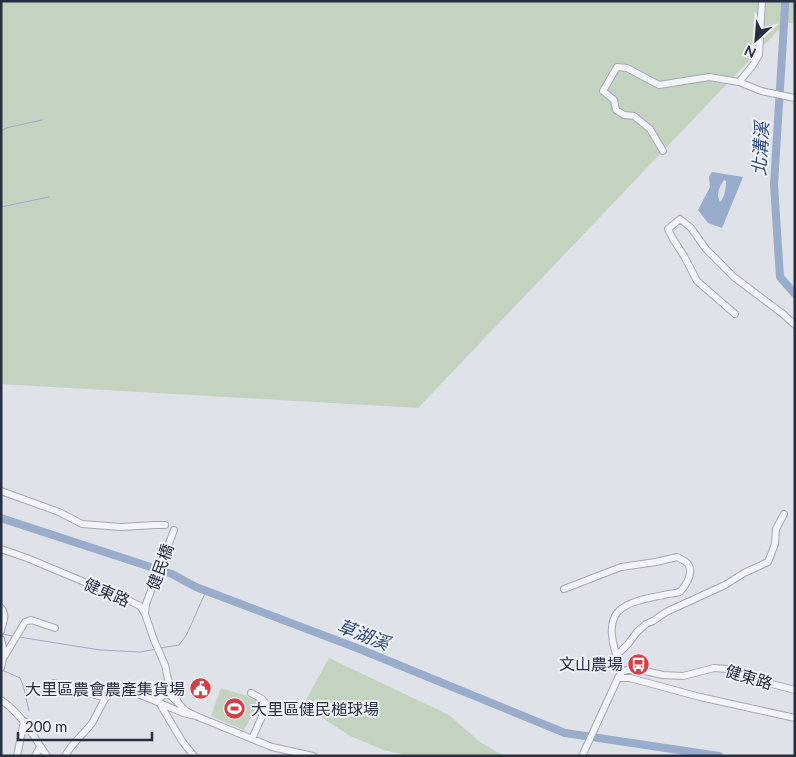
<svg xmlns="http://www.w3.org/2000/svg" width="796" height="757" font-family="Lato,'Noto Sans TC',sans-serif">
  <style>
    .green { fill: #c3d3c0 }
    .water { fill: #99accb; fill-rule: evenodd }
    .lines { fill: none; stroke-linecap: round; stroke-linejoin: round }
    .stream { stroke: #99accb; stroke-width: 1 }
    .river { stroke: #99accb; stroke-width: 8 }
    .minor-casing { stroke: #a4a8b3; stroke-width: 8 }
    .minor { stroke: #f2f4f7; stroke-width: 6 }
    .labels { text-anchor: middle; stroke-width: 4; stroke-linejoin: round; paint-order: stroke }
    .street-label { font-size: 16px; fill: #272e41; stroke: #eff1f7 }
    .poi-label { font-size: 16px; fill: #272e41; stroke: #eff1f7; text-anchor: end }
    .water-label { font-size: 18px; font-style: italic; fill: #304977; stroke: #eff1f7 }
  </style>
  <rect width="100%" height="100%" fill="#dfe2e9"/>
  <path class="green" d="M1,1H795V23H785L418,408L1,384Z
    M329,658L449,715L480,742L504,756H409L384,750L350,736L303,705Z
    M221,688L250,697L260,702L244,730L211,716Z"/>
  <path class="water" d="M712,172L743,177L722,228L708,223L698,210L710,187L709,177ZM724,180L726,181C726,188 725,197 720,202C716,194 719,187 724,180Z"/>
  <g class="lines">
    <path class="stream" d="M1,131L6,128L42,120
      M1,207L49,197
      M2,634L13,636
      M19,637L100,650L141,652L156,649
      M160,648L179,645L187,634L206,591
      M2,670L20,678L23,685L29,711"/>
    <path class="river" d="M785,1V7L774,185L780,277L795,294
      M1,518L172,574L196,587L357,648L565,733L719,756"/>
    <defs>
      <path id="minor" d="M739,82L753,65L759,55L762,1
        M663,151L650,129L634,116L624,115L616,110L614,100L603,91L617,67L627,68L659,85L709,77L739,82L761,91L795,98
        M735,314L697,281L684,256L673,239L668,229L680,219L691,228L706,249L734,277L783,314L795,325
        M1,491L59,512L82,524L121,527L155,525H165
        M1,549L27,558L130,601L140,606L145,614L154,640L165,665L168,679L171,688L179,704
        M564,589L621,567L656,562L677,557C681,559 686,561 688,564C694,573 686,585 680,592C621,603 596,604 622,672
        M1,608C8,616 2,623 1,631
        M145,614L146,604L174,530
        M1,639C4,649 4,657 1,668
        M616,656L628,644L637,632L646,624L653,621L666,612L725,585L744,573L768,562L775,544L776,529L784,514
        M4,657L25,622L31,620L55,628
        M618,678H630L700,697L795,718
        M54,683L106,698
        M251,693L262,699L267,705L252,739
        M160,698L165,694L170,695L186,711L196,716L272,747L313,756
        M1,700C22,714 33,736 47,756
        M160,704L182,741L194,756
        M17,756L24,721
        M35,756L40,747
        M65,756C72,743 84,734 92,723C98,714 104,696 112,690C122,683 169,708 181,712C185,714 191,715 196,716
        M582,756L618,678L622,672L627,670H640L663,675L683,676L714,668L728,669L764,682L795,690"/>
    </defs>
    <use href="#minor" class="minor-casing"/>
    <use href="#minor" class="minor"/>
  </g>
  <defs>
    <symbol id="bus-disc" viewBox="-11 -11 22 22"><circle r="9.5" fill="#d43f47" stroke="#eff1f7"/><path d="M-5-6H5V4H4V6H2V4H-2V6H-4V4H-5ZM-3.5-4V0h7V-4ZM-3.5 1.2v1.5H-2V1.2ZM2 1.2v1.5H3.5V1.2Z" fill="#fff"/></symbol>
    <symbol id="civic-disc" viewBox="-11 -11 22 22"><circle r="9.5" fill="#d43f47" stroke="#eff1f7"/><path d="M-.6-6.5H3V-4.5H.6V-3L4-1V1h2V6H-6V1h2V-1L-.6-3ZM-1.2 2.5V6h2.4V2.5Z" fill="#fff"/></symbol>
    <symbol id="stadium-disc" viewBox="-11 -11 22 22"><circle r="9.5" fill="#d43f47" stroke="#eff1f7"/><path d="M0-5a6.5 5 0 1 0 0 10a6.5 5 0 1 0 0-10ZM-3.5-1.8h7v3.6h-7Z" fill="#fff"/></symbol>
  </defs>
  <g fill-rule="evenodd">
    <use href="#bus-disc" x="626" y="652" width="25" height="25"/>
    <use href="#civic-disc" x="188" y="676" width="25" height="25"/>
    <use href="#stadium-disc" x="222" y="696" width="25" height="25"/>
  </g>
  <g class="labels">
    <g class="street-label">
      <text transform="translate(160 567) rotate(-70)" y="6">健民橋</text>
      <text transform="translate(107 592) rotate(23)" y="6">健東路</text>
      <text transform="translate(749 677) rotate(17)" y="6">健東路</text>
    </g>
    <g class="poi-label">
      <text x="623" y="670">文山農場</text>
      <text x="185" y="695">大里區農會農產集貨場</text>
      <text x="251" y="715" text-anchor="start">大里區健民槌球場</text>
    </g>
    <g class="water-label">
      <text transform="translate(761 149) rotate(-87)" y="6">北溝溪</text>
      <text transform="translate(363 635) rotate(21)" y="6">草湖溪</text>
    </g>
  </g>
  <rect width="796" height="757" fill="none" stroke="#272e41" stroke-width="5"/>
  <g transform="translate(756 40) rotate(206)" stroke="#eff1f7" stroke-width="4" paint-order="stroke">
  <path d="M0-4L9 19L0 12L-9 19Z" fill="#272e41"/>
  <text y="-8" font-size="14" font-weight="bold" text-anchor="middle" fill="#272e41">N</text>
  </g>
  <path d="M18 732v8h134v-8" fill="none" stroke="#272e41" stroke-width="2.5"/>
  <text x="25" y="732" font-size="15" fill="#272e41" stroke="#eff1f7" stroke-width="4" paint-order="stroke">200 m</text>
</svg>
